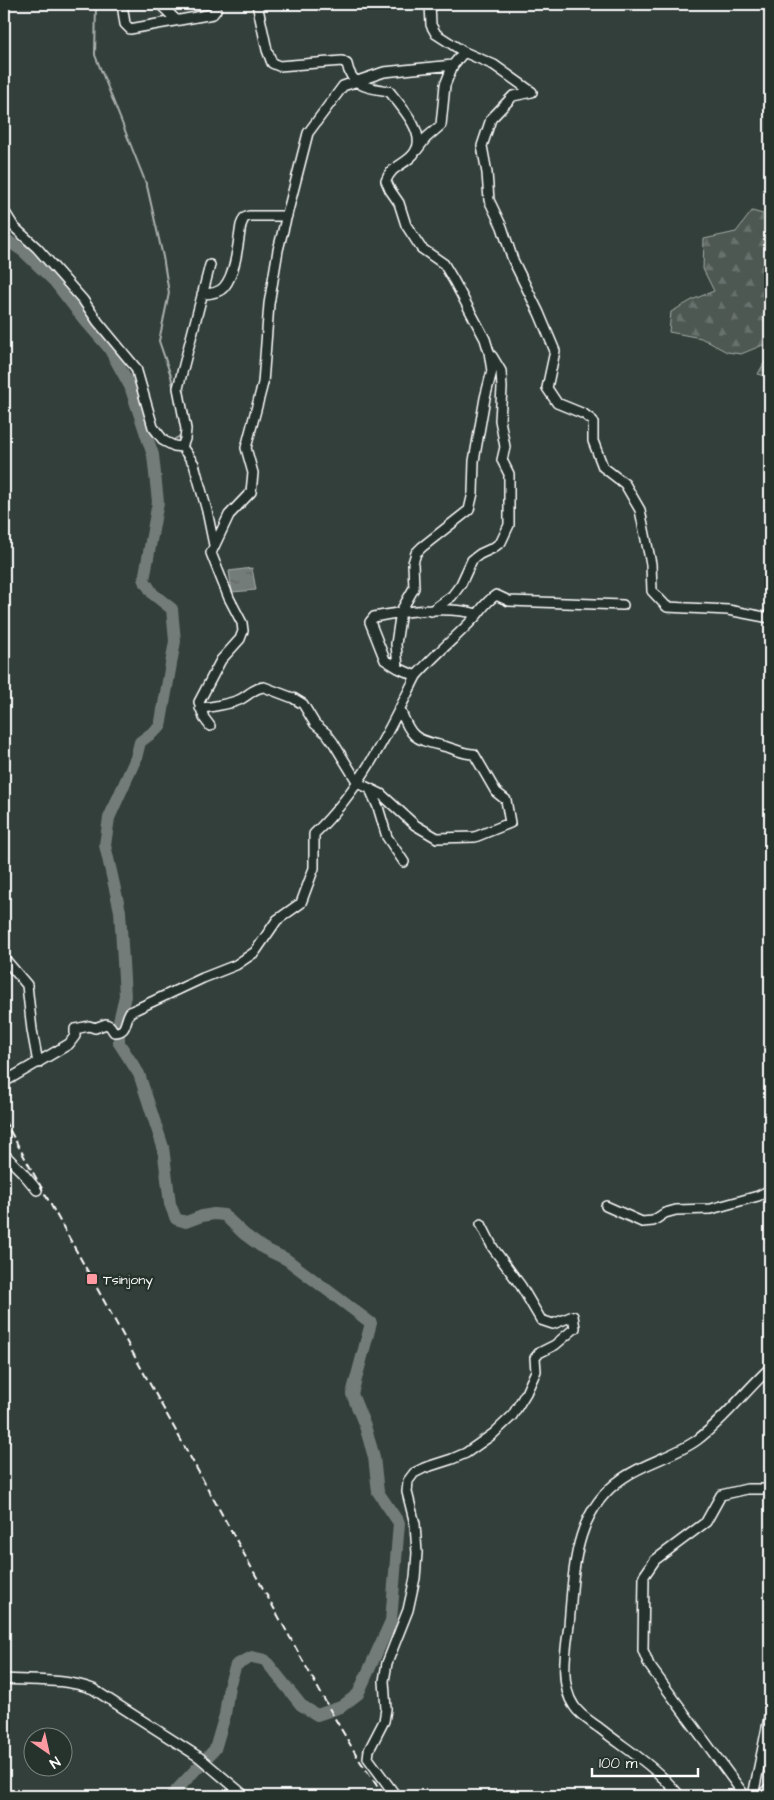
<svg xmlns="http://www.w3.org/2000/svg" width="774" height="1800" font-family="'Architects Daughter',sans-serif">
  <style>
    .forest { fill: url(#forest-firs); stroke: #a6aca9 }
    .water { fill: url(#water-ripples); stroke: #abb0ae }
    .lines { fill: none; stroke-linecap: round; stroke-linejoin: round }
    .stream { stroke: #abb0ae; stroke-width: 2 }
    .river { stroke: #737b78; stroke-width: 12 }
    .minor-casing { stroke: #fff; stroke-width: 12 }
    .minor { stroke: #26332d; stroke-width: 9 }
    .rail { stroke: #fff; stroke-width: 2; stroke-dasharray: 8 4; stroke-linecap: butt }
    .poi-dot { fill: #ff9aa2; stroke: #26332d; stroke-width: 2 }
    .labels { text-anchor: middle; stroke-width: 5; stroke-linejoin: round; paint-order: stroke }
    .poi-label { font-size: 14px; fill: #fff; stroke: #26332d; text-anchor: start }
  </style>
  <defs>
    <pattern id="forest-firs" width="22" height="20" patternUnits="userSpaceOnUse" patternTransform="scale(1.25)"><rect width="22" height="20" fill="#4d5853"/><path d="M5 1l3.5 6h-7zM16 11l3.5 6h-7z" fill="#68716d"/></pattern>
    <pattern id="water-ripples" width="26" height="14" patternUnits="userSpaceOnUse" patternTransform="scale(1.25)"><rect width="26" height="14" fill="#737b78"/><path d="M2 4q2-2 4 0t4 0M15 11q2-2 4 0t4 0" fill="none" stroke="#606462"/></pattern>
  </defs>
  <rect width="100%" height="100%" fill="#333f3a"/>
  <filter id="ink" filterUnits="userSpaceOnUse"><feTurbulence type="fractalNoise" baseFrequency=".02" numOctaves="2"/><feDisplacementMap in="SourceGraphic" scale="10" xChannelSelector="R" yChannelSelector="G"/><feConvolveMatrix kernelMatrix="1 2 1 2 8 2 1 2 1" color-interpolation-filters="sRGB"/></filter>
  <g filter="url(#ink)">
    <path class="forest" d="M752,211L770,216V377L758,374L768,356L763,345L741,354L727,352L701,338L669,332L671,312L694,299L714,291L703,269L704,239L736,232Z"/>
    <path class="water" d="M252,568L256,590L232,592L229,571Z"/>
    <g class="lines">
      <path class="stream" d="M96,4L95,55L147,186L163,257L169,293L159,341L171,376L175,396
        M172,441L183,434"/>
      <path class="river" d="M4,238L23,251L55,282L83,318L109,348L130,386L153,455L158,502L144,580L153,594L172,609L175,641L160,727L140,742L136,758L109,818L105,845L120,911L125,996L119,1021V1043L139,1074L163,1147L170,1204L176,1219L186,1222L202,1216L214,1214L224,1215L244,1234L263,1248L286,1259L371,1323L352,1394L365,1426L374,1457L378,1492L399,1523L391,1621L358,1694L341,1707L317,1715L301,1705L265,1660L252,1657L236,1665L229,1686L225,1715L215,1749L171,1796"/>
      <defs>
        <path id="minor" d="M122,4L125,24L130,29L213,14L216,10L214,4
          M160,4L176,20
          M257,4L267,50L272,63L279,66L342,61L347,64C351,87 370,88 389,91C400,105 426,133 416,150C412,160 399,164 392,171C389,174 387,178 386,181L390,190L399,203L406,225L421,248L444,264L454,281L485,339L489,352L492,371L485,398L474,461L473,493L469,510L422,547L416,553L413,563L414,588L401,611L396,644L398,668
          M430,4L431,25L436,34L464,52
          M532,92L513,96L491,119L482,146L487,173L489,200L502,227L513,260L539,313L555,351L547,388L557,403L584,414L593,421V441L603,467L625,484L640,510L651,564L652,591L667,607L728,610L770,618
          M417,150L426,138L441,125L445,85L453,65L464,52L494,65L532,92
          M4,211L14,227L37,248L83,300L98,322L136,368L153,427L164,441L174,446L182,447L194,464L207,511L214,545
          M202,294C210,294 219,293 224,287C236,273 238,243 241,225L244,218L249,216H287
          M182,447L185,439L186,429L178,388L210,265
          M431,611L452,596L461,584L472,560L480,554L493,548L501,542L509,525V474L502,460L505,447L500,420L502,388L501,371L492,356
          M477,614C449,606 403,611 374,617L370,622L385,660L398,668L416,676C435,654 458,636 477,615C483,607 487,601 496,595L509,601L623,605
          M200,708C208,708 232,703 239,700C248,696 253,688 264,687L293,698L303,704L315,724L327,734L333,742L358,783L381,794L415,825L437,838L475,837L510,823L506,800L496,792L474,754C464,754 457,750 447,747C416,739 412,741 400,709
          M210,726L204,718L199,702L221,660L240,639L243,631L242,623L229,598L211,553L229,515L251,492L253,473L246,448L263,383L269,304L278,250L308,133L343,86L384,72L453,65
          M370,789L378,807L387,837L404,862
          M4,958L27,985L32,1030L38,1063
          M4,1082L69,1044L75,1036V1029L89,1026L95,1028L106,1024L110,1026L114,1032C128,1032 124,1022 130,1012L203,978L236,965L255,952L277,920L301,903L314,868V834C361,789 388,733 416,676
          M4,1154L22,1172L37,1190
          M606,1206L642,1222L653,1221L665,1213L676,1210L711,1209L758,1196L770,1190
          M4,1679C33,1681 65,1678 93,1689L199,1757L245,1796
          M396,1796L368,1758L369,1750L384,1721L386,1709L384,1681L387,1663L408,1610L415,1578L417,1553L415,1524L407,1492L408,1481L414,1473L424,1468L452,1459L466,1453L493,1434L512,1416L526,1393L536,1371L535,1358L539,1353L555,1345L575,1328L573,1316L553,1324L541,1320L521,1286L493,1248L481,1224
          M680,1796C674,1790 669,1783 662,1777C644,1759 622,1746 602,1730C592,1722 581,1717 574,1706C559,1685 566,1648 569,1625C574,1570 573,1512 623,1478C646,1462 675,1456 697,1440C725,1419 745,1391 770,1368
          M745,1796L649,1665L643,1650L644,1576L655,1560L706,1522L721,1495L747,1489H770
          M753,1796L770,1713
          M761,1796L770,1787"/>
      </defs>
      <use href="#minor" class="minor-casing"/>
      <use href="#minor" class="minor"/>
      <path class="rail" d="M4,1120L334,1717L360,1761L384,1796"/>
    </g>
  </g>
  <rect class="poi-dot" x="86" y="1273" width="12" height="12" rx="2.5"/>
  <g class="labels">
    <g class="poi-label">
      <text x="103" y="1284">Tsinjony</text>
    </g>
  </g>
  <rect width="774" height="1800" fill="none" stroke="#26332d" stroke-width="20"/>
  <rect x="10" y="10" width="754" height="1780" fill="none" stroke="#fff" stroke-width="2" filter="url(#ink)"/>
  <g transform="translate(48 1752) rotate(146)"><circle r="24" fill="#26332d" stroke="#7d8581"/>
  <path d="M0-4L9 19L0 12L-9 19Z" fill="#ff9aa2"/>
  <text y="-8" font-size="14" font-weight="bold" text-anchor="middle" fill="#ffffff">N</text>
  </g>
  <path d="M592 1768v8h106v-8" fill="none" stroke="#ffffff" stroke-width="2.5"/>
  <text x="599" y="1768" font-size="15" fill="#ffffff" stroke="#26332d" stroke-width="4" paint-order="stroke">100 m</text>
</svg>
